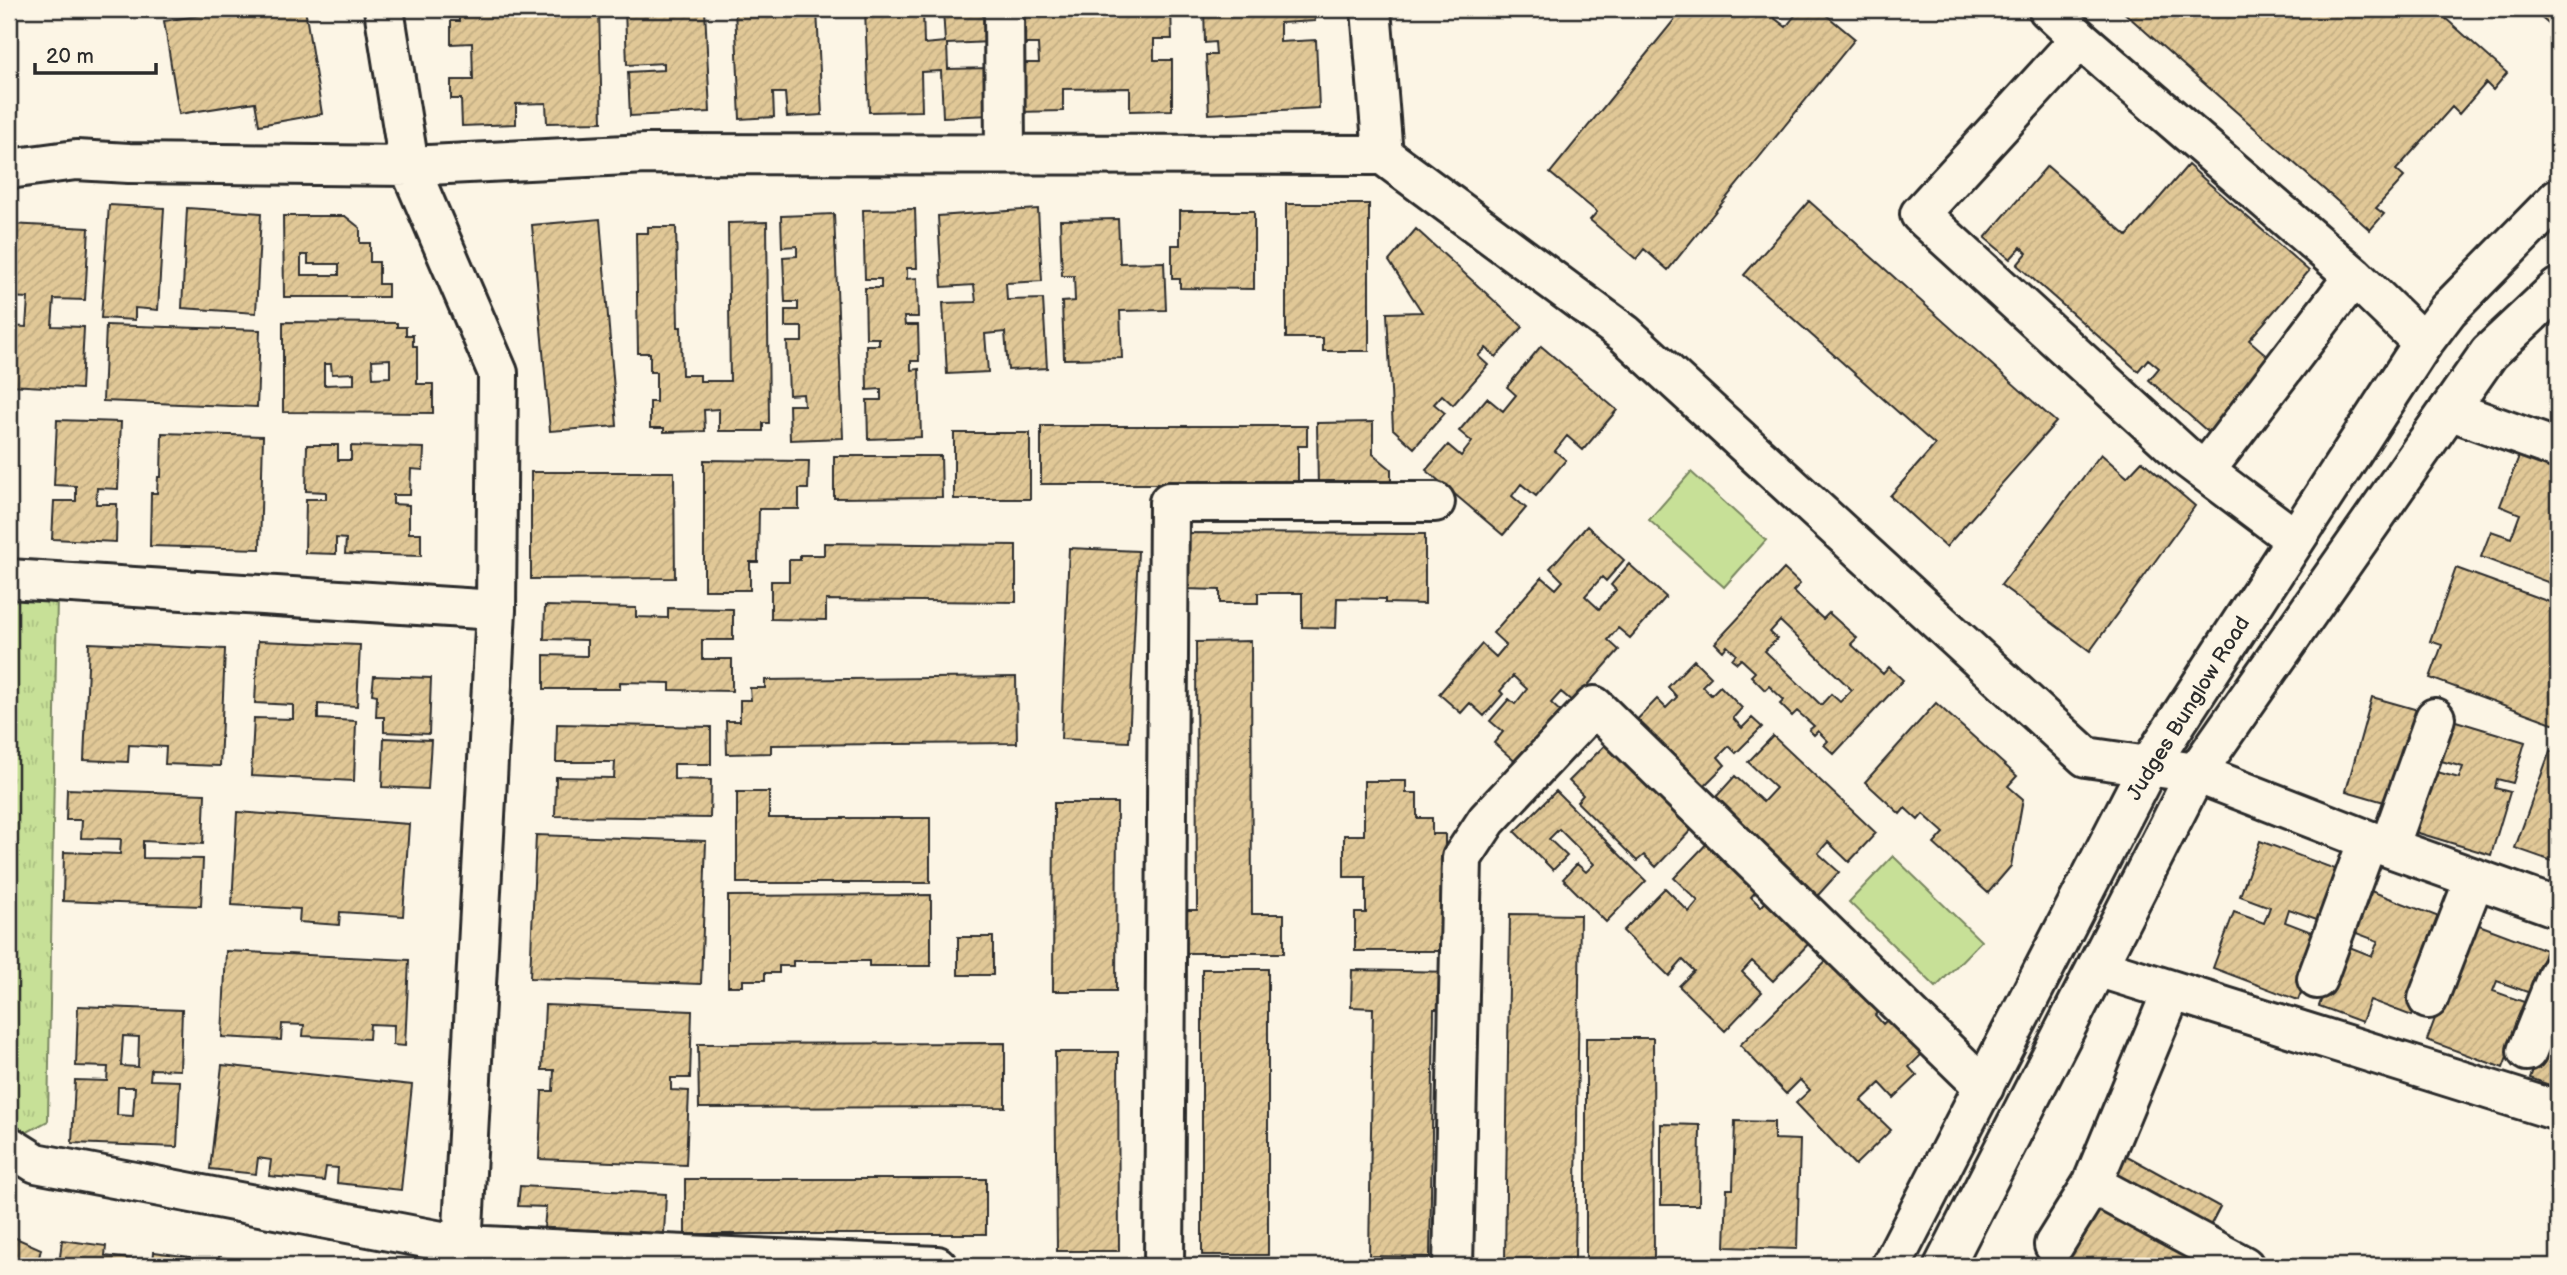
<svg xmlns="http://www.w3.org/2000/svg" width="2567" height="1275" font-family="'Balsamiq Sans',sans-serif">
  <style>
    .grass { fill: #c7e097; stroke: #798661; stroke-width: 2 }
    .park { fill: url(#park-tufts); stroke: #798661; stroke-width: 2 }
    .building { fill: url(#building-hatch); stroke: #2b2b2b; stroke-width: 2; fill-rule: evenodd }
    .lines { fill: none; stroke-linecap: round; stroke-linejoin: round }
    .minor-casing { stroke: #2b2b2b; stroke-width: 44 }
    .major-casing { stroke: #2b2b2b; stroke-width: 44 }
    .minor { stroke: #fcf5e5; stroke-width: 38 }
    .major { stroke: #fcf5e5; stroke-width: 38 }
    .labels { text-anchor: middle; stroke-width: 7; stroke-linejoin: round; paint-order: stroke }
    .street-label { font-size: 21px; fill: #2b2b2b; stroke: #fcf5e5 }
  </style>
  <defs>
    <pattern id="park-tufts" width="24" height="20" patternUnits="userSpaceOnUse" patternTransform="scale(1.75)"><rect width="24" height="20" fill="#c7e097"/><path d="M3 7l-1-3M5 7V3M7 7l1-3M15 17l-1-3M17 17v-4M19 17l1-3" fill="none" stroke="#abc082"/></pattern>
    <pattern id="building-hatch" width="6" height="6" patternUnits="userSpaceOnUse" patternTransform="scale(1.75)"><rect width="6" height="6" fill="#e1c897"/><path d="M-1 1l2-2M0 6l6-6M5 7l2-2" fill="none" stroke="#c1ac82"/></pattern>
  </defs>
  <rect width="100%" height="100%" fill="#fcf5e5"/>
  <filter id="ink" filterUnits="userSpaceOnUse"><feTurbulence type="fractalNoise" baseFrequency=".0143" numOctaves="2"/><feDisplacementMap in="SourceGraphic" scale="14" xChannelSelector="R" yChannelSelector="G"/><feConvolveMatrix kernelMatrix="1 2 1 2 8 2 1 2 1" color-interpolation-filters="sRGB"/></filter>
  <g filter="url(#ink)">
    <path class="grass" d="M1691,472L1766,540L1724,587L1649,520Z
      M1893,856L1981,941L1936,987L1849,902Z"/>
    <path class="park" d="M9,592L57,595L48,1121L20,1136L9,1129Z"/>
    <path class="building" d="M222,9H258V11L305,9L322,114L259,125L255,102L179,114L164,21L222,12Z
      M459,9H599L602,122L547,123L546,103L516,104V124L462,126L461,99H451V80H473L472,43L451,44V21H459Z
      M625,9H705L710,112L630,116L628,72L664,70V63L627,65Z
      M735,9H817L822,115L787,117L785,93H773L774,117L740,119Z
      M865,9H923L924,44L945,42L943,9H989L990,42L947,44L948,69L991,68L992,115L943,117L941,71L921,72L922,111L869,112Z
      M1018,9H1171L1172,39H1154V60H1172V110L1130,111V88L1063,89V111L1017,112L1016,63H1039L1038,44H1018Z
      M1204,9H1314L1315,21L1280,23V42L1316,40L1319,108L1209,114L1206,55H1216L1215,42L1205,43Z
      M1683,9H1779L1773,17L1786,27L1800,9H1819L1855,39L1668,270L1644,249L1636,259L1590,220L1597,212L1550,173Z
      M2120,9H2435L2507,73L2493,90L2486,83L2459,114L2452,107L2396,170L2404,177L2376,208L2384,214L2370,230Z
      M2531,9H2558V32Z
      M2188,165L2309,271L2249,340L2278,365L2215,438L2149,380L2159,368L2148,359L2138,371L2017,265L2027,253L2021,247L2010,259L1985,238L2047,166L2127,236Z
      M1809,201L2056,422L1946,547L1890,496L1935,445L1744,275Z
      M1286,204H1369V351H1323V338H1286Z
      M109,205L164,208L158,310L135,308V320L101,318Z
      M187,208L261,213L256,313L182,308Z
      M915,209L917,268H907V279L917,278L918,317H904L905,325H918L919,361H911V370L919,369L921,437L868,439L867,400H881V389L867,390L866,345H879V338H866L865,288H881V279H865L863,210Z
      M1038,209L1042,281L1006,283L1007,300L1043,299L1047,368L1008,370L1005,332L985,334L988,372L947,374L943,303L976,302L974,285L942,287L938,216Z
      M1180,211H1254V289L1180,288V279H1172V245H1180Z
      M834,214L843,438L790,440L789,405H804L803,394L789,395L787,342H802V327H785V310H798V302H785L783,257L797,256V246L782,247L781,216Z
      M283,216H345L360,228V243H370V262H379V284H388V297H284ZM301,255H308V264H339V275H301Z
      M600,219L617,426L550,431L532,225Z
      M1118,219L1120,263L1164,262L1166,310L1120,311L1122,358L1064,359L1062,302L1075,301L1074,276H1062L1060,220Z
      M767,222L769,423H763V431H719V409L704,410L705,431L664,432V428H650V402H656V372H650V353H638L636,233H648V227H676L678,327H681L682,375H700V381H730L728,223Z
      M9,224L89,228L85,300L54,299L52,326L84,327L81,389L9,385V326L26,327L28,298L9,297Z
      M1416,229L1523,327L1496,357L1486,348L1478,356L1488,365L1453,405L1442,395L1434,404L1445,413L1414,448L1393,429L1387,313L1422,312L1389,261Z
      M283,322L397,323V327H406V335H413V346H417V384H433V413L283,412ZM390,359V377L373,378L372,360ZM324,364H331L332,374L354,373V384L324,385Z
      M106,325L260,330L257,407L103,401Z
      M1541,346L1617,410L1583,450L1567,436L1555,451L1566,460L1536,496L1521,484L1512,496L1526,508L1503,535L1426,470L1448,445L1461,456L1472,442L1459,431L1487,398L1503,411L1516,395L1507,387Z
      M57,420L121,422L118,489L97,488L96,504H117L116,542L52,539L54,501H76V486L54,485Z
      M1373,422V454L1391,469V488L1318,490L1317,423Z
      M1041,426H1307V446H1298V484H1041Z
      M162,433L263,436L260,549L150,546L151,493H157L158,477H161Z
      M954,433H1030V499H954Z
      M307,445H338V460H351V446L424,448L423,470L411,469L410,495H393V504L409,505V533H421V556L345,554L346,539L336,538V554L305,553L306,499H326V492L306,491Z
      M2521,451L2558,465V586L2481,557L2491,531L2511,538L2520,514L2500,506Z
      M2101,454L2127,477L2142,461L2195,506L2090,651L2001,585Z
      M834,456H941L942,497L834,498Z
      M704,460L809,461L808,489H799V509H759L758,562H750V590H704Z
      M531,472H674L675,578L531,579Z
      M1587,526L1624,560L1606,581L1602,577L1585,596L1599,609L1616,590L1611,585L1629,564L1666,597L1630,638L1618,628L1608,640L1619,650L1573,702L1561,692L1551,703L1563,714L1518,764L1494,743L1503,732L1490,721L1509,699L1515,704L1527,689L1513,676L1500,691L1503,694L1484,716L1470,703L1461,713L1439,694L1482,644L1496,657L1506,645L1493,633L1542,577L1556,589L1563,581L1550,568Z
      M1184,533L1425,534V604L1385,603V599L1337,598L1336,628L1302,627V593H1258V603H1220V590L1184,589Z
      M824,543L1016,545V602L826,600V620L771,619V581H789V560H800V555H824Z
      M1069,548L1138,551L1129,742L1061,739Z
      M2456,568L2558,605V725L2430,678L2442,645L2430,641Z
      M1784,569L1800,584L1793,591L1823,619L1829,613L1857,638L1851,644L1883,674L1889,667L1903,680L1834,754L1824,745L1828,741L1818,731L1814,735L1809,730L1814,726L1797,711L1792,716L1780,704L1784,700L1769,686L1765,690L1751,676L1755,672L1741,659L1737,663L1732,659L1736,654L1727,646L1723,651L1715,643ZM1780,621L1852,690L1840,702L1831,694L1821,705L1765,651L1777,639L1770,632Z
      M545,606L636,608V617L668,618V608L733,609V640H702V659H732V691L670,690V683L620,682V689H544V655L587,656V640L544,639Z
      M258,641L360,645L357,706L318,704V719L356,721L354,781L251,776L254,718L293,719V705L255,703Z
      M1251,641L1252,914H1284V953H1182V910H1197L1196,642Z
      M89,643L225,649L220,766L165,764L166,747L129,745L128,762L84,760Z
      M1694,660L1711,677L1702,686L1711,695L1720,686L1742,708L1733,718L1742,728L1752,718L1762,727L1736,753L1729,746L1718,757L1725,765L1694,796L1627,730L1657,699L1666,708L1677,697L1668,687Z
      M374,676L431,678L429,734L384,732V717H376L377,695L372,694Z
      M1016,677L1017,743L771,745V753L727,754L726,721H740V700H751L750,688H765V680Z
      M2372,697L2425,712L2398,806L2346,791Z
      M1936,703L2017,776L2008,786L2023,799L2011,866L1988,893L1934,844L1944,833L1923,814L1918,820L1905,808L1900,814L1865,782Z
      M2446,718L2525,742L2513,783L2497,779L2495,788L2510,792L2491,855L2412,831L2430,770L2459,778L2463,767L2434,759Z
      M557,724L711,727V764H674V779L711,780L710,818L555,816L556,777L614,778L615,762H556Z
      M1773,736L1876,833L1849,862L1828,842L1818,853L1839,872L1810,904L1707,807L1735,776L1763,802L1776,788L1748,762Z
      M384,738L431,740L428,789L382,787Z
      M1609,741L1695,826L1656,867L1644,855L1637,861L1577,802L1583,795L1569,781Z
      M2550,751L2558,754V863L2515,848Z
      M1364,781H1406V793H1417V818H1432V834H1445V951H1355V913H1366V877H1344V835H1364Z
      M67,789L205,794L203,844L143,841V858L203,859L201,906L63,901L64,852L120,854L121,839L81,838L82,820H66Z
      M1556,791L1646,881L1606,922L1563,879L1577,864L1586,872L1594,864L1559,829L1549,839L1567,856L1553,870L1515,832Z
      M737,792H769V818H930V883H737Z
      M1054,803H1117L1116,991H1053Z
      M237,812L409,824L403,916L340,912L339,925L299,922L300,909L232,905Z
      M536,835L706,841L701,984L530,978Z
      M1713,837L1762,885L1751,897L1761,907L1772,895L1815,937L1773,981L1752,961L1742,972L1762,992L1725,1031L1679,986L1694,971L1683,960L1669,976L1623,931L1665,888L1689,912L1698,901L1674,878Z
      M2260,841L2343,872L2325,922L2289,909L2285,922L2322,936L2298,1000L2213,968L2234,912L2264,923L2270,907L2240,896Z
      M2363,888L2447,920L2412,1016L2370,1000L2362,1022L2319,1006L2342,944L2372,956L2378,941L2348,930Z
      M931,895V966H869V961H793V966H779V973H765V980H743V986H728V896Z
      M1510,914L1580,915L1575,1259H1505Z
      M2471,922L2546,950L2530,993L2497,981L2493,991L2527,1003L2503,1068L2427,1040Z
      M958,937H993V975H958Z
      M226,951L409,960L405,1046L393,1045L394,1025L370,1024L369,1039L303,1036L304,1025L282,1024L281,1040L222,1037Z
      M1835,952L1886,1004L1875,1015L1883,1024L1894,1013L1928,1048L1909,1067L1917,1076L1894,1098L1880,1083L1861,1101L1891,1130L1855,1165L1796,1103L1810,1090L1800,1080L1786,1094L1740,1045Z
      M1202,969H1268V1255H1202Z
      M1352,970L1455,972L1454,1009H1434L1430,1257L1369,1256L1373,1008L1351,1007Z
      M545,1005L692,1011L690,1078H671V1090L689,1091L686,1165L539,1159L542,1091H553L554,1070H542Z
      M78,1006L182,1010L180,1070L151,1069L150,1080L180,1081L177,1147L72,1143L75,1080L107,1081L108,1067L76,1066ZM123,1036L139,1037L138,1067L121,1066ZM118,1087H135L133,1116L117,1115Z
      M2553,1016L2558,1017V1088L2530,1078Z
      M1586,1038H1653L1654,1258H1586Z
      M1005,1043V1107L699,1108L698,1044Z
      M1055,1052H1118L1119,1251H1057Z
      M222,1065L412,1085L401,1190L337,1183L338,1168L326,1167L324,1181L269,1176L271,1160L258,1158L256,1174L210,1169Z
      M1735,1121L1774,1122V1139L1800,1140L1797,1249L1725,1247L1727,1189H1733Z
      M1661,1124L1700,1125L1699,1205H1661Z
      M2109,1146L2220,1207L2189,1266H2043Z
      M685,1179H986V1234H685Z
      M520,1186L666,1194L664,1234L544,1228L546,1207L518,1206Z
      M9,1235L41,1249L37,1266H9Z
      M62,1240L106,1246L105,1256L153,1262L154,1252L190,1257L189,1266H59Z
      M219,1257L288,1266H218Z"/>
    <g class="lines">
      <defs>
        <path id="minor" d="M384,9L409,166L498,373L496,610L461,1266
          M1004,9L1005,154
          M1371,9L1383,155L1625,334L2086,757L2196,773L2368,840L2558,908
          M2048,9L2080,39
          M9,169L76,160L129,163L409,166L646,154L1383,155
          M2449,410L2558,449
          M2205,471L2354,276
          M2295,539L2187,458L1920,214L2080,39L2354,276L2423,343
          M9,579L496,610
          M2389,847L2435,718
          M2097,967L2558,1111
          M2317,979L2368,840
          M2428,999L2475,878
          M2527,1051L2558,974
          M9,1146L36,1163L462,1245L937,1266
          M2092,1184L2172,991
          M2054,1245L2092,1184L2244,1266
          M1164,1266L1169,502H1435
          M1453,1266L1462,858L1487,820L1594,706L1984,1087"/>
        <path id="major" d="M1891,1266L2149,765L2423,343L2448,310L2558,198
          M1944,1266L2196,773L2489,353L2558,288"/>
      </defs>
      <use href="#minor" class="minor-casing"/>
      <use href="#major" class="major-casing"/>
      <use href="#minor" class="minor"/>
      <use href="#major" class="major"/>
    </g>
  </g>
  <g class="labels">
    <g class="street-label">
      <text transform="translate(2188 708) rotate(-58)" y="7">Judges Bunglow Road</text>
    </g>
  </g>
  <rect width="2567" height="1275" fill="none" stroke="#fcf5e5" stroke-width="35"/>
  <rect x="18" y="18" width="2532" height="1240" fill="none" stroke="#2b2b2b" stroke-width="2.5" filter="url(#ink)"/>
  <path d="M35 63v10h121v-10" fill="none" stroke="#2b2b2b" stroke-width="3.5"/>
  <text x="46" y="63" font-size="21" fill="#2b2b2b" stroke="#fcf5e5" stroke-width="5" paint-order="stroke">20 m</text>
</svg>
